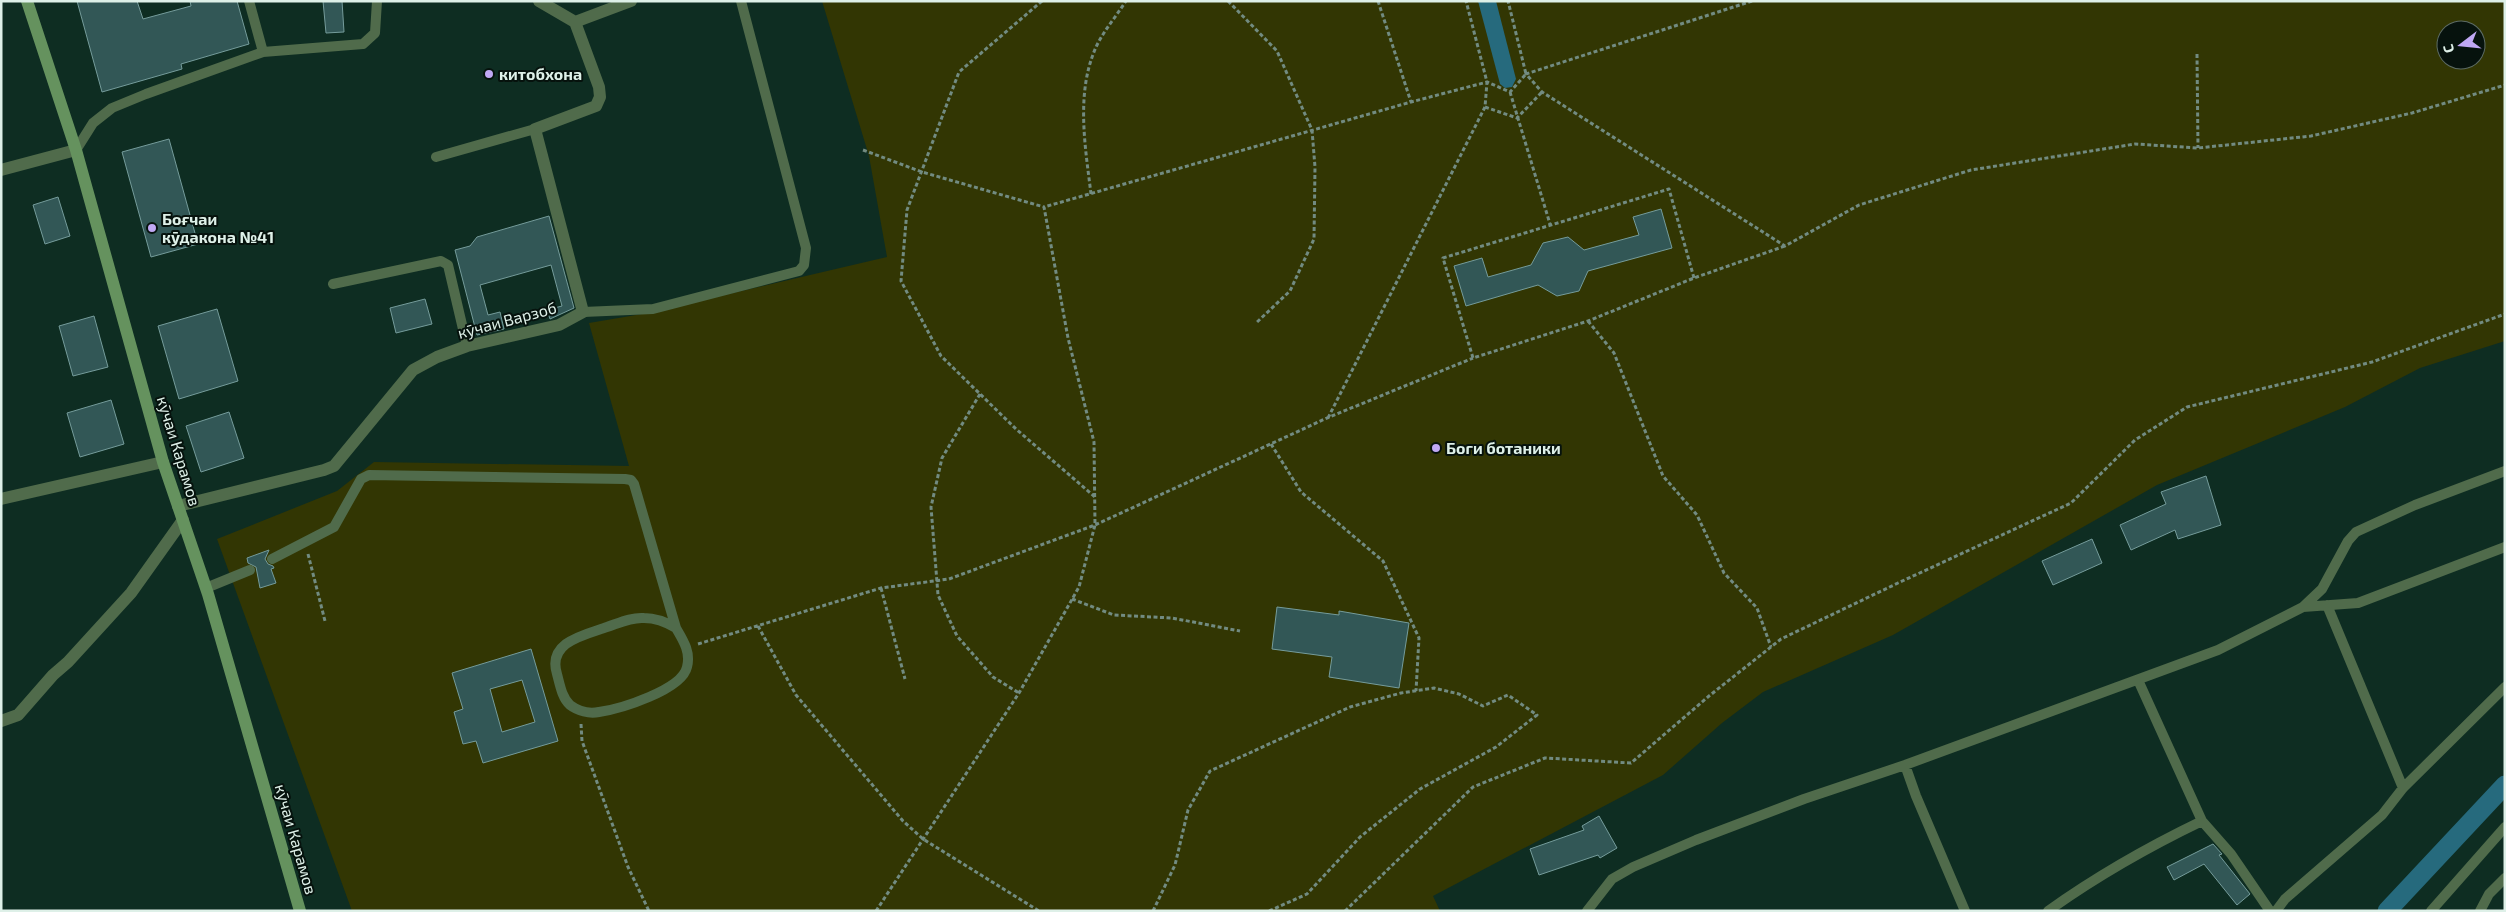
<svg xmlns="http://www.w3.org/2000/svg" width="2506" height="912" font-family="'Exo 2',sans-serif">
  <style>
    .green { fill: #323603; fill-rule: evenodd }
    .water { fill: #266a7d }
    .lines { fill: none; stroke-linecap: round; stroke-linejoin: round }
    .canal { stroke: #266a7d; stroke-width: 19 }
    .building { fill: #325756; stroke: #759c9b; fill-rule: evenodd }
    .path { stroke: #728b81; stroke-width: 3; stroke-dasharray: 4 2.5; stroke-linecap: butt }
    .service { stroke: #506b4b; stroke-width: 10 }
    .minor { stroke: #506b4b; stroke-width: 12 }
    .secondary { stroke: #65925e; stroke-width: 12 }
    .poi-dot { fill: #c0a8f4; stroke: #06120d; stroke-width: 2 }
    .labels { text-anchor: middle; stroke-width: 4; stroke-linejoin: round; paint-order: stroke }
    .poi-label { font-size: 16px; font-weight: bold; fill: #def0e8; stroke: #06120d; text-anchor: start }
    .street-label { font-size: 16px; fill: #def0e8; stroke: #06120d }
  </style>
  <rect width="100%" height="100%" fill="#0e2d22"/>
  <path class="green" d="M822,1H2505V341L2420,368L2345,407L2157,485L1893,635L1763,692L1722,723L1663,775L1433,896L1440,911H352L217,539L337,491L374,462L629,466L589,323L648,313L887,257L869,156ZM2446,30H2476V60H2446Z"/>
  <path class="water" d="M1478,1H1496L1516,79L1512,87L1505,88L1500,84Z"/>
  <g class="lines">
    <path class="canal" d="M2387,911L2505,785"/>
  </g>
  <path class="building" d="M77,1H137L143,19L191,6L190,1H237L249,44L181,64L182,69L102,92Z
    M323,1H342L344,32L326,33Z
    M169,139L198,244L151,257L122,152Z
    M58,197L70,236L45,244L33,205Z
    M1661,209L1672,248L1588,271L1579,291L1557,296L1538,285L1466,306L1454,266L1482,258L1488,277L1531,265L1543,243L1568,237L1584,250L1639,235L1633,217Z
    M549,216L574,308L550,319L547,310L562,306L551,265L480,285L488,315L500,312L504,329L477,335L455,250L470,246L477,237Z
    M425,299L432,324L396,333L390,308Z
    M217,309L238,381L179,399L158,326Z
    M94,316L108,367L73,376L59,326Z
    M111,400L124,444L80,457L67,413Z
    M229,412L244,458L201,472L186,426Z
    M2206,476L2221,525L2178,539L2175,530L2131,550L2120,525L2166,504L2161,492Z
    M2092,539L2102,563L2053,585L2042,561Z
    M269,550L265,559L268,564L273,566L274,568L271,569L276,583L260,588L256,567L248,563L247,558Z
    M1277,607L1339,615V611L1409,623L1399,688L1329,677L1332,657L1272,649Z
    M531,649L558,741L483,763L476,741L463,744L454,712L463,709L452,673ZM522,680L535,722L502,732L490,689Z
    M1599,816L1617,848L1600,858L1598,855L1539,875L1530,849L1584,830L1582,826Z
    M2213,844L2222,854L2219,855L2250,894L2237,905L2204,864L2174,880L2167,867Z"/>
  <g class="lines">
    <path class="path" d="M1042,1L959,72L907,210L901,281L941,356L1016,429L1095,497
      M1228,1L1277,51L1312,130L1315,167L1314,239L1290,291L1256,323
      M1378,1L1411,102
      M1752,1L1526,74L1542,92L1785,246L1859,205L1971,170L2135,144L2198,148L2311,136L2412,113L2505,85
      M2197,54L2198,148
      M1510,92L1550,224
      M1485,107L1517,118L1542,92
      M863,150L922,172L1044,207
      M1091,194C1085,145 1075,89 1098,43C1106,28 1117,15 1126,1
      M1694,278L1669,189L1443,258L1473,358L1588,321L1694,278L1785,246
      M1588,321L1614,353L1663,476L1697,515L1724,573L1757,608L1771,647
      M980,394L942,458L931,507L938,595L957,636L993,677L1019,693
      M1328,418L1485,107L1487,82L1466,1
      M1271,444L1301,492L1383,561L1419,638L1416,691
      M308,554L325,621
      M881,588L905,679
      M1072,599L1114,615L1172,618L1240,631
      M758,626L796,695L903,821L923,839L1039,911
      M698,644L881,588L949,579L1095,525L1327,418L1473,358
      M581,724L582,741L628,867L649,911
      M876,911L1019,693L1079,587L1095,525L1094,442L1068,338L1044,207L1411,102L1487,82L1510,92L1526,74L1508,1
      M1153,911L1175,865L1188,810L1210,771L1350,707L1401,693L1434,688L1459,694L1483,706L1508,695L1537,715L1496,747L1420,789L1360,837L1307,894L1269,911
      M1345,911L1473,787L1545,758L1631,763L1709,696L1781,639L1898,583L2071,503L2135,440L2187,407L2372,362L2505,314"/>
    <path class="service" d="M249,1L263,52
      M76,150L93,123L112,108L146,94L263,52L363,44L375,33L377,1
      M436,157L535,129
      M333,284L441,261L448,265L467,346
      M583,312L653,309L799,271L804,265L806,248L741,1
      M272,559L334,527L361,479L369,475L625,479L631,480L634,484L676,628C683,640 691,652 687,667C682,690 620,709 599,712C589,714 578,711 570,705C562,698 560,685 557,674C547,642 584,635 607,627C619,623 631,617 644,618C656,618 666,622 676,628
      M206,588L250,570
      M2327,605L2403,788
      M2303,607L2358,603L2505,547
      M1905,765L1916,796L1965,911
      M2202,821L2231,854L2270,911
      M1587,911L1612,879L1633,867L1696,840L1804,799L1905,765L2218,650L2303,607L2322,589L2348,541L2356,532L2415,505L2505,471
      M2048,911C2097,876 2148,847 2202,821L2138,680
      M2276,911L2285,899L2382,815L2403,788L2505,687
      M2431,911L2505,827
      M2480,911L2489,894L2505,878"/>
    <path class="minor" d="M539,1L575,22L631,1
      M1,170L76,150
      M1,499L163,462
      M178,506L324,470L334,466L413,370L437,357L467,346L559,325L583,312L535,129L596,106L600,97L599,87L575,22
      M1,721L18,715L53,675L68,662L131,593L183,520"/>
    <path class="secondary" d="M27,1L76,150L163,462L208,594L300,911"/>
  </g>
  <g class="poi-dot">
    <circle cx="489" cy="74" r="5"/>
    <circle cx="152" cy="228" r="5"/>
    <circle cx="1436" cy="448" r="5"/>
  </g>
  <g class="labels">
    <g class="poi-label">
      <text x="499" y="80">китобхона</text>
      <text x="162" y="225">Боғчаи<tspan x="162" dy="18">кӯдакона №41</tspan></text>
      <text x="1446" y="454">Боги ботаники</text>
    </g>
    <g class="street-label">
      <text transform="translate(507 320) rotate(-15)" y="6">кӯчаи Варзоб</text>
      <text transform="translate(179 451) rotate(73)" y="6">кӯчаи Карамов</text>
      <text transform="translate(296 839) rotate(74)" y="6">кӯчаи Карамов</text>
    </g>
  </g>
  <rect width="2506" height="912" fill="none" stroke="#def0e8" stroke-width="5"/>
  <g transform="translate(2461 45) rotate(254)"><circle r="24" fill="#06120d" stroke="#5c6b65"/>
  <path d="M0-4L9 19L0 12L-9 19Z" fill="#c0a8f4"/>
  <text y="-8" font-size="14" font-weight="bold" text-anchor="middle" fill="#def0e8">С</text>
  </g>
</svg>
